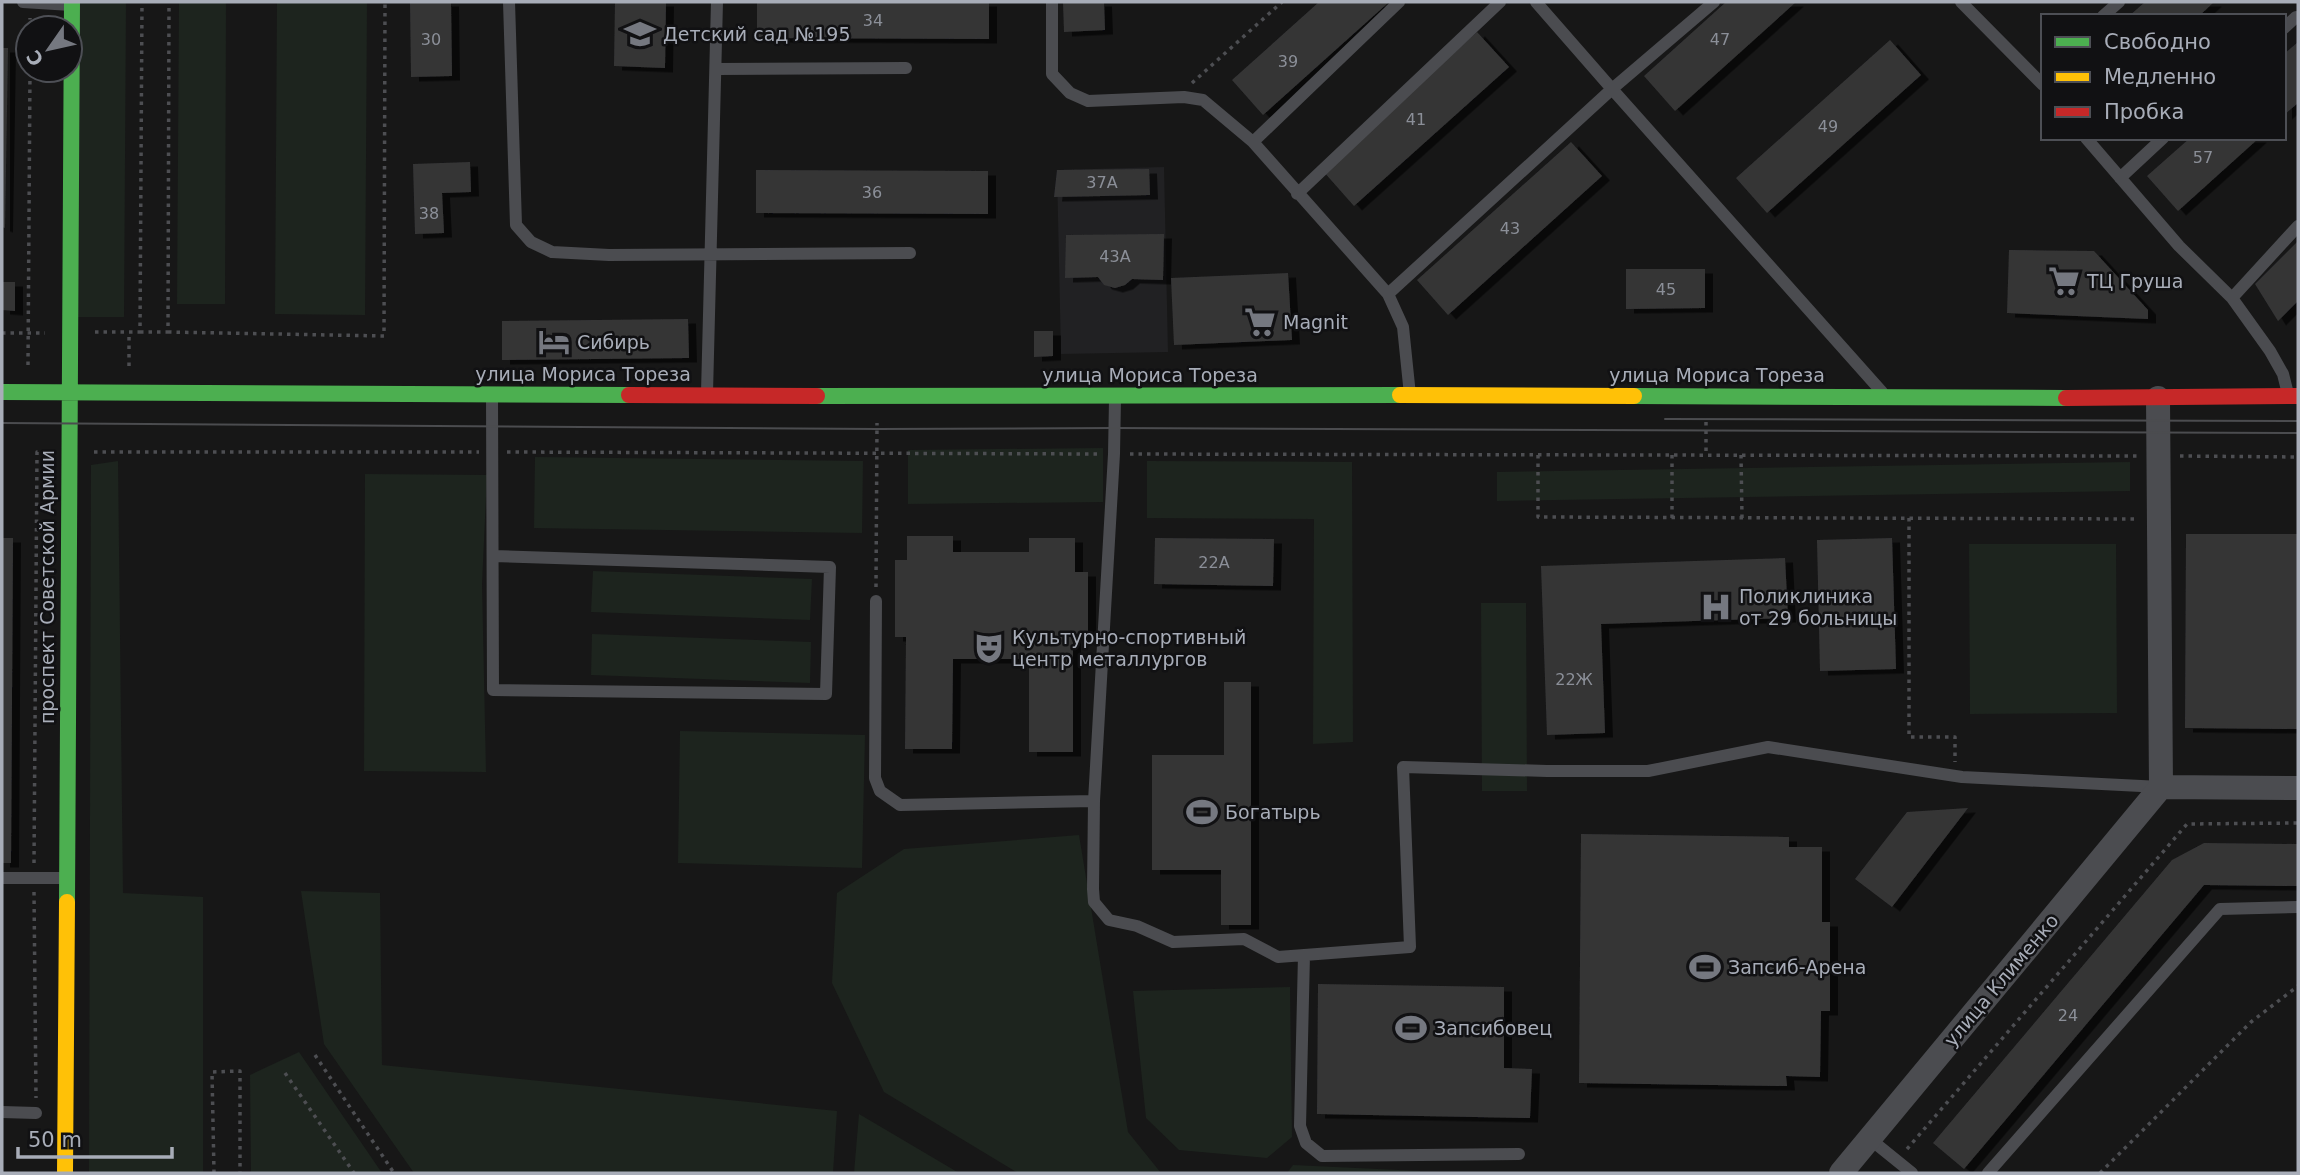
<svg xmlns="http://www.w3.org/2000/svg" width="2300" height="1175" font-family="'DejaVu Sans',sans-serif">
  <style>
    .built { fill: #212123 }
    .green { fill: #1d241e }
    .building { fill: #353536; filter: url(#shadow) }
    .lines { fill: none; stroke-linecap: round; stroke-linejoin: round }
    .path { stroke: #4d4e52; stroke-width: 3.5; stroke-dasharray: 3.5 5; stroke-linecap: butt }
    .lane { stroke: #4b4c50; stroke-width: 12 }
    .street { stroke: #4b4c50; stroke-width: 24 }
    .fast { stroke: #4caf50; stroke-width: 16 }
    .slow { stroke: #ffc107; stroke-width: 16 }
    .jam { stroke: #c62828; stroke-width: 16 }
    .tram { stroke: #4b4c4f; stroke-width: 2 }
    .labels { text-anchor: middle; stroke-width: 5; stroke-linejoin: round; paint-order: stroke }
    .number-label { font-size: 16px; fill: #8b8f98 }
    .poi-label { font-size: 19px; fill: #a8adb8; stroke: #111113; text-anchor: start }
    .street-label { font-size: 19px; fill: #a8adb8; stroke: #111113 }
  </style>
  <defs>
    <filter id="shadow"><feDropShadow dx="8" dy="4.5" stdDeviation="0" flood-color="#0009"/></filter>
  </defs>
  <rect width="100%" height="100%" fill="#171717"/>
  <path class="built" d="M1164,167L1168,352L1061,354L1057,170Z"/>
  <path class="green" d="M78,2H126L124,317H76Z
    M179,2H226L225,304H177Z
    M277,2H367L365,315L275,314Z
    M1103,448V502L908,504V450Z
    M535,457L863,461L862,533L534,528Z
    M118,461L123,893L203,897V1173H89L91,465Z
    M1147,461L1352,462L1353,742L1313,744L1314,519L1147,518Z
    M2130,462V491L1497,501V472Z
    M365,474L487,475L482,584L486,772L364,771Z
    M1969,544H2116L2117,713L1970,714Z
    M593,571L812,579L810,620L591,612Z
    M1481,603H1526L1527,791H1482Z
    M592,634L811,642L810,683L591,675Z
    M680,731L865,735L862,868L678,863Z
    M1079,835L1128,1132L1161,1173H1018L884,1092L832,983L837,893L904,849Z
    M301,891L380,893L382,1065L837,1111L833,1173H414L324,1044Z
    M1290,987L1292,1137L1267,1158L1179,1150L1146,1118L1133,991Z
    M299,1052L382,1173H251L250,1075Z
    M859,1114L959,1173H854Z
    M1293,1165L1420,1171V1173H1287Z"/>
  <path class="building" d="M410,2H451L452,76L411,77Z
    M615,2H666L665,68L614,66Z
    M757,2H989V39L757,38Z
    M1063,2H1104L1105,30L1064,32Z
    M1319,2H1389L1263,115L1232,80Z
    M1726,2H1796L1675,111L1644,76Z
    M2145,2H2214L2199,16H2129Z
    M1477,32L1509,67L1354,206L1323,171Z
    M1890,40L1921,75L1767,213L1736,178Z
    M2298,42V103L2284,115V54Z
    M2,48H8L5,228L2,227Z
    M2190,138H2259L2178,211L2147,176Z
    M1571,142L1602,176L1448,315L1417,280Z
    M470,162L471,192L442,193L444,233L415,234L413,164Z
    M1149,169L1150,195L1054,197L1057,170Z
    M756,170L988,171V214L756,213Z
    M1164,234L1163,280L1132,279L1125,285L1115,288L1104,285L1098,277L1065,278L1066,235Z
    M2298,241V301L2278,321L2255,284Z
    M2009,250L2094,251L2148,310V319L2007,313Z
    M1626,269H1705V308L1626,309Z
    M1288,273L1292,340L1174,345L1171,278Z
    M2,282H15V311L2,310Z
    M688,319L689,358L502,360V321Z
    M1034,331H1053V356L1034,357Z
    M2186,534H2298V729L2185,728Z
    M907,536H953V552H1029V538H1075V572H1088V634H1073V752H1029V659H953L952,749H905L906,637H895V560H907Z
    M2,538H13L11,863H2Z
    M1155,538L1274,539L1273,586L1154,584Z
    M1892,538L1896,669L1820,671L1817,540Z
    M1785,558L1788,618L1601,624L1605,733L1547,735L1541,566Z
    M1224,682H1251V925H1221V870H1152V755H1224Z
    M1968,808L1892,907L1855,879L1907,812Z
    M1581,834L1789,837V847H1822V922H1830V1011H1821L1820,1077L1786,1076L1787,1086L1579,1083Z
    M2204,843L2298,844V886L2204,885L1964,1169L1933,1143L2172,860Z
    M1318,984L1504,987V1068L1532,1069L1530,1118L1317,1114Z"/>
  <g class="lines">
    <path class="path" d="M30,28V18
      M1192,83L1282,2
      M95,332H129
      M140,332H168L169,2
      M168,332L384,336L385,2
      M2,333H45
      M28,365L30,70
      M129,366V332H140L142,2
      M1706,422V455
      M94,452H479
      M507,452L1098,454
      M1130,454L2138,456
      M1538,455V517L2137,519
      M1741,455L1742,518
      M2180,456L2298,457
      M1672,518V455
      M1909,518V737H1955V762
      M876,587L877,423
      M34,863L37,452H45
      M34,892L36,1098
      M315,1055L394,1173
      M285,1073L354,1173
      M1907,1149L2187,824L2298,823
      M214,1173L212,1072L240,1071V1173
      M2100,1173L2251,1022L2298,986"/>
    <path class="lane" d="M23,2L71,5
      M509,2L516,225L531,242L552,252L609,255L910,253
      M1052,2V74L1070,93L1088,101L1184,97L1203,100L1253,142L1388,294L1403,327L1410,395
      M1536,2L1612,89L1882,392
      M1961,2L2043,85
      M2103,16L2119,2
      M2284,28L2296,17
      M717,69L906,68
      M2086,138L2179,246L2232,298L2270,351L2283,374L2288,394
      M1253,142L1399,2
      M2120,178L2163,138
      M1297,194L1500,2
      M1388,294L1612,89L1714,2
      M2232,298L2298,226
      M707,393L717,2
      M492,395L493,690L826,694L830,567L493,556
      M1115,399L1114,454L1094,801L1093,889L1094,902L1109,920L1137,926L1173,942L1244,939L1278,957L1410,947L1403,767L1547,771H1648L1768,747L1962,777L2161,787
      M876,601L875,778L880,791L900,805L1094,801
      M2,878H64
      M1304,955L1300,1126L1306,1143L1322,1156L1519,1154
      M2,1112L36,1113
      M1870,1139L1912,1173
      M1988,1173L2220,909L2298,907"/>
    <path class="street" d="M2158,398L2161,787
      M2161,787L2298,788
      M1841,1173L2161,787"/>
    <path class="fast" d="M2,392L629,395
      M817,396L1400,395
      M1634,396L2066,398
      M67,902L72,2"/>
    <path class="slow" d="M1400,395L1634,396
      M65,1173L67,902"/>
    <path class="jam" d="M629,395L817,396
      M2066,398L2298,396"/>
    <path class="tram" d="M1665,419L2298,421
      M2,423L877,429L1114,428L2298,433"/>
  </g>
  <defs>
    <symbol id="school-bare" viewBox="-9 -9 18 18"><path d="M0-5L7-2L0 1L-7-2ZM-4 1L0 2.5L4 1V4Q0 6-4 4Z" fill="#757880" stroke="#111113" stroke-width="2.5" paint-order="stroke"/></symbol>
    <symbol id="supermarket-bare" viewBox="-9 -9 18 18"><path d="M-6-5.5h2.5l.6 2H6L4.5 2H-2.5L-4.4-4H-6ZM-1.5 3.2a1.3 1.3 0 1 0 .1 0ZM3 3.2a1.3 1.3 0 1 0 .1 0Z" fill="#757880" stroke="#111113" stroke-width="2.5" paint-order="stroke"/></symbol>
    <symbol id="hotel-bare" viewBox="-9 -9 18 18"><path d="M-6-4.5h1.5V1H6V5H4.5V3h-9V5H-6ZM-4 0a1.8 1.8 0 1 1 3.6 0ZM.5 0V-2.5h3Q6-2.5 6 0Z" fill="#757880" stroke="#111113" stroke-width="2.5" paint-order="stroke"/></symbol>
    <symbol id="hospital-bare" viewBox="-9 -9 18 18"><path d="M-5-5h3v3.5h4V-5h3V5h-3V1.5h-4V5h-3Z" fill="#757880" stroke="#111113" stroke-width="2.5" paint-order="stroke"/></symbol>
    <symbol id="theatre-bare" viewBox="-9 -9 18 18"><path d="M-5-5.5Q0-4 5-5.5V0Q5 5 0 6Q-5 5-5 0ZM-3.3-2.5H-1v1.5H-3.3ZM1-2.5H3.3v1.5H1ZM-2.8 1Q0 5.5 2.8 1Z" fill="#757880" stroke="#111113" stroke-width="2.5" paint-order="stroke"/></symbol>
    <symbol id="stadium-bare" viewBox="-9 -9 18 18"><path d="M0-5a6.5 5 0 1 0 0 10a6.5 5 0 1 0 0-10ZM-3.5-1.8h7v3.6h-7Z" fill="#757880" stroke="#111113" stroke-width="2.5" paint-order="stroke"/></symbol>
  </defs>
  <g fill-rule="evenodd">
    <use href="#school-bare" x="618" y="12" width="44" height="44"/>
    <use href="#supermarket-bare" x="2042" y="259" width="44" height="44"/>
    <use href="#supermarket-bare" x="1238" y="300" width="44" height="44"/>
    <use href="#hotel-bare" x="532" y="320" width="44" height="44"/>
    <use href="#hospital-bare" x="1694" y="585" width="44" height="44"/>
    <use href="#theatre-bare" x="967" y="626" width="44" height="44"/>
    <use href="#stadium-bare" x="1180" y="790" width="44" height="44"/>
    <use href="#stadium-bare" x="1683" y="945" width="44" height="44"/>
    <use href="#stadium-bare" x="1389" y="1006" width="44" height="44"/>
  </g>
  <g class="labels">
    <g class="number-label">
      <text x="873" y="26">34</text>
      <text x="431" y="45">30</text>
      <text x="1720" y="45">47</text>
      <text x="1288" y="67">39</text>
      <text x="1416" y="125">41</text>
      <text x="1828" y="132">49</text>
      <text x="2203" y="163">57</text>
      <text x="1102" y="188">37А</text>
      <text x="872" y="198">36</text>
      <text x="429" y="219">38</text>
      <text x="1510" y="234">43</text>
      <text x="1115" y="262">43А</text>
      <text x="1666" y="295">45</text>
      <text x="1214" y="568">22А</text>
      <text x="1574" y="685">22Ж</text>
      <text x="2068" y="1021">24</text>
    </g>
    <g class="poi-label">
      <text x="663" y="41">Детский сад №195</text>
      <text x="2087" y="288">ТЦ Груша</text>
      <text x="1283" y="329">Magnit</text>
      <text x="577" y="349">Сибирь</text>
      <text x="1739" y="603">Поликлиника<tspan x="1739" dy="22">от 29 больницы</tspan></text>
      <text x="1012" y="644">Культурно-спортивный<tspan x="1012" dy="22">центр металлургов</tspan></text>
      <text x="1225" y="819">Богатырь</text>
      <text x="1728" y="974">Запсиб-Арена</text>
      <text x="1434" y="1035">Запсибовец</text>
    </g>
    <g class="street-label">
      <text x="583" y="381">улица Мориса Тореза</text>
      <text x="1150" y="382">улица Мориса Тореза</text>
      <text x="1717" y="382">улица Мориса Тореза</text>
      <text transform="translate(47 587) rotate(-90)" y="7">проспект Советской Армии</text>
      <text transform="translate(2001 980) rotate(-50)" y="7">улица Клименко</text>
    </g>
  </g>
  <rect width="2300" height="1175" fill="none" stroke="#a8adb8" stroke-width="7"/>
  <rect x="2041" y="14" width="245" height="126" fill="#111113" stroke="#4d4f55" stroke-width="2"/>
  <rect x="2055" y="37" width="35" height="10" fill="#4caf50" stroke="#4d4f55" stroke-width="2"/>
  <text x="2104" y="49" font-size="21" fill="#a8adb8">Свободно</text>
  <rect x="2055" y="72" width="35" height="10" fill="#ffc107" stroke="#4d4f55" stroke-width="2"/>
  <text x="2104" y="84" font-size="21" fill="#a8adb8">Медленно</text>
  <rect x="2055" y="107" width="35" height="10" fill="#c62828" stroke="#4d4f55" stroke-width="2"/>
  <text x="2104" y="119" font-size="21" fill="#a8adb8">Пробка</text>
  <g transform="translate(49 49) rotate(236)"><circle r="33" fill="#111113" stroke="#4d4f55" stroke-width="2"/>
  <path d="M0-5L12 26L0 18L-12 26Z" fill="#757880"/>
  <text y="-10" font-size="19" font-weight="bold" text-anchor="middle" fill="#a8adb8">С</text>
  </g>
  <path d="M18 1147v10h154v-10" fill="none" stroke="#a8adb8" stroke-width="3.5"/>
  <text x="28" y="1147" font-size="21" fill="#a8adb8" stroke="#111113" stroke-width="5" paint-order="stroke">50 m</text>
</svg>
